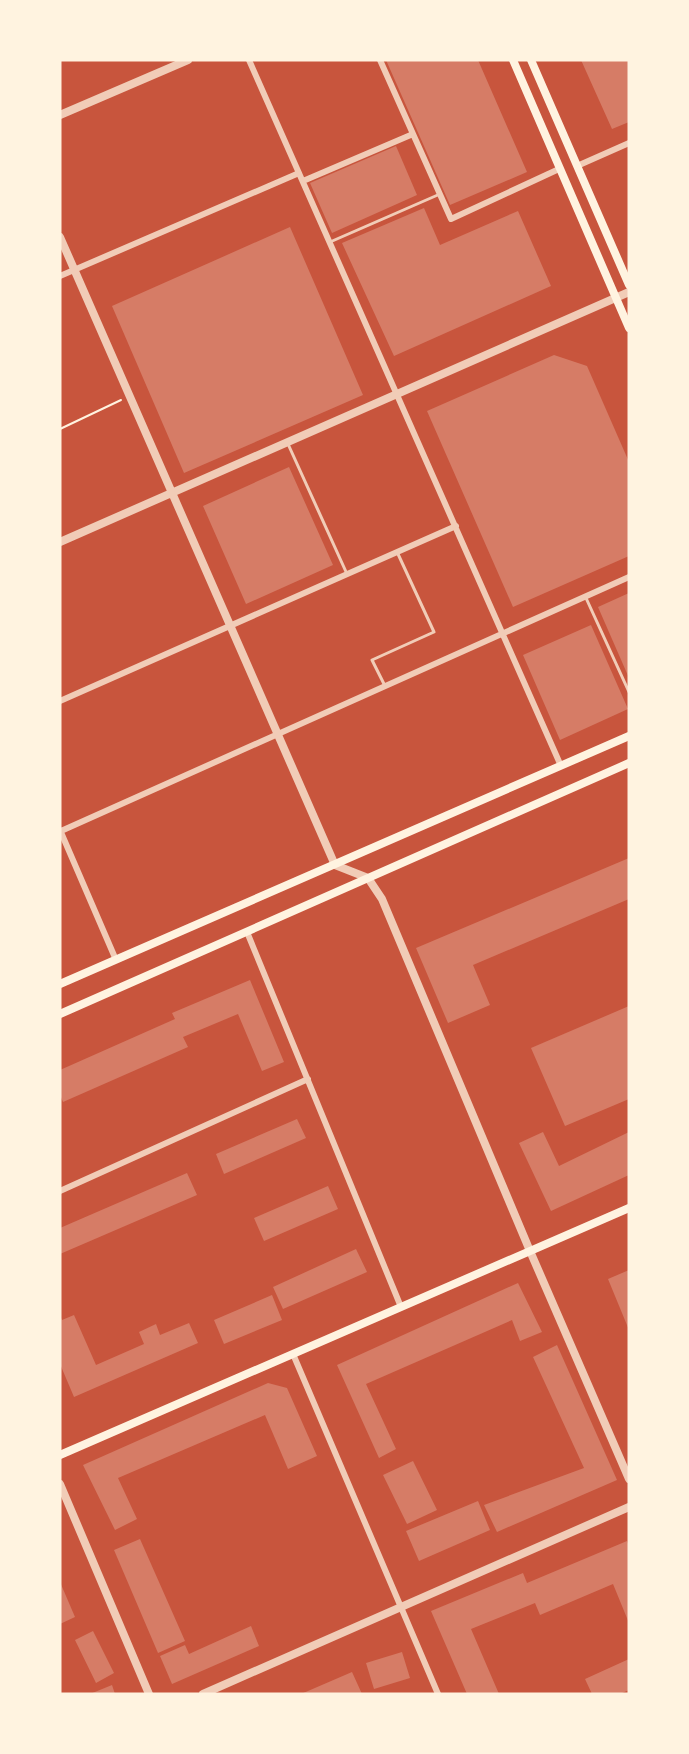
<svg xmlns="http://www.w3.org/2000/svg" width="689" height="1754" font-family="'Source Serif 4',serif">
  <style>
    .building { fill: #d67c66 }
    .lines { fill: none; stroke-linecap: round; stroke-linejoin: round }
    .path { stroke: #fff3e0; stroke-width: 2 }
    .service { stroke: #f1ccb7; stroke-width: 3 }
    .minor { stroke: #f1ccb7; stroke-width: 6 }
    .tertiary { stroke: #f1ccb7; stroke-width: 8 }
    .secondary { stroke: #fff3e0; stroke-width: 8 }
  </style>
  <rect width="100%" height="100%" fill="#c8553d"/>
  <path class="building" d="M386,60H478L527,172L450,205Z
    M581,60H629V122L612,129Z
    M396,146L417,195L332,233L310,183Z
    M424,208L440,245L518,211L551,286L394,356L342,243Z
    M290,227L363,395L184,473L112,306Z
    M554,355L587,366L629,462V556L513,607L427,411Z
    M289,467L333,565L246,604L203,506Z
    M629,593V678L598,607Z
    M591,625L628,709L560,740L523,655Z
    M629,858V899L473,965L490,1005L448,1023L416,948Z
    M250,980L284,1062L262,1071L238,1014L183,1037L188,1047L63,1102L60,1095V1070L175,1019L172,1013Z
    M629,1006V1099L565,1126L531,1048Z
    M297,1119L306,1138L224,1174L216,1154Z
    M543,1132L559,1166L629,1132V1175L551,1211L519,1143Z
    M187,1173L197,1195L60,1254V1228Z
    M328,1186L338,1209L264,1241L254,1218Z
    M356,1249L367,1272L283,1309L273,1287Z
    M629,1270V1330L608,1279Z
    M518,1283L542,1332L520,1341L512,1320L366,1384L396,1449L379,1458L337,1365Z
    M272,1295L282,1320L224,1344L214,1320Z
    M74,1315L96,1365L144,1344L139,1332L156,1324L160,1335L189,1323L198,1343L74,1397L60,1364V1316L62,1320Z
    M557,1345L617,1480L497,1532L484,1505L584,1468L533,1357Z
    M268,1383L287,1388L317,1456L288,1469L265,1415L118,1478L137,1519L115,1530L83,1465Z
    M413,1461L437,1510L407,1524L383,1475Z
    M478,1501L490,1530L419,1561L406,1531Z
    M140,1539L185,1641L158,1653L114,1550Z
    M627,1541L629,1546V1623L613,1584L540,1615L535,1603L471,1629L499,1694H467L431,1611L523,1573L527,1583Z
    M60,1582L75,1617L60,1624Z
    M251,1626L259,1646L172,1684L160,1656L185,1645L189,1654Z
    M93,1631L114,1673L96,1683L75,1640Z
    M402,1652L410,1678L374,1689L366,1663Z
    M629,1659V1690L620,1694H592L585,1679Z
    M352,1672L362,1694H301Z
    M112,1685L115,1694H90Z"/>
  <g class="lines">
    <path class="path" d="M60,429L121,400"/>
    <path class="service" d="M330,242L440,194
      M288,444L347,574
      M586,598L629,692
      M385,686L372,660L434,632L398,554"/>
    <path class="minor" d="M249,60L561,766
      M380,60L451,219L559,169
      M577,166L629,143
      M303,181L413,134
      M60,276L299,173
      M60,701L456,526
      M60,830L116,960
      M61,831L629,577
      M247,932L401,1307
      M60,1191L308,1079
      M293,1354L438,1694"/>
    <path class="tertiary" d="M60,115L188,60
      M60,237L335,865L368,878L382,899L530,1251L629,1479
      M60,542L629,292
      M60,1484L149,1694
      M203,1694L629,1507"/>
    <path class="secondary" d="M513,60L629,328
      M531,60L629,285
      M60,984L629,736
      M60,1014L629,763
      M60,1455L629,1208"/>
  </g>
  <rect width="689" height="1754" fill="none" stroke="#fff3e0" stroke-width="123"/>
</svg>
